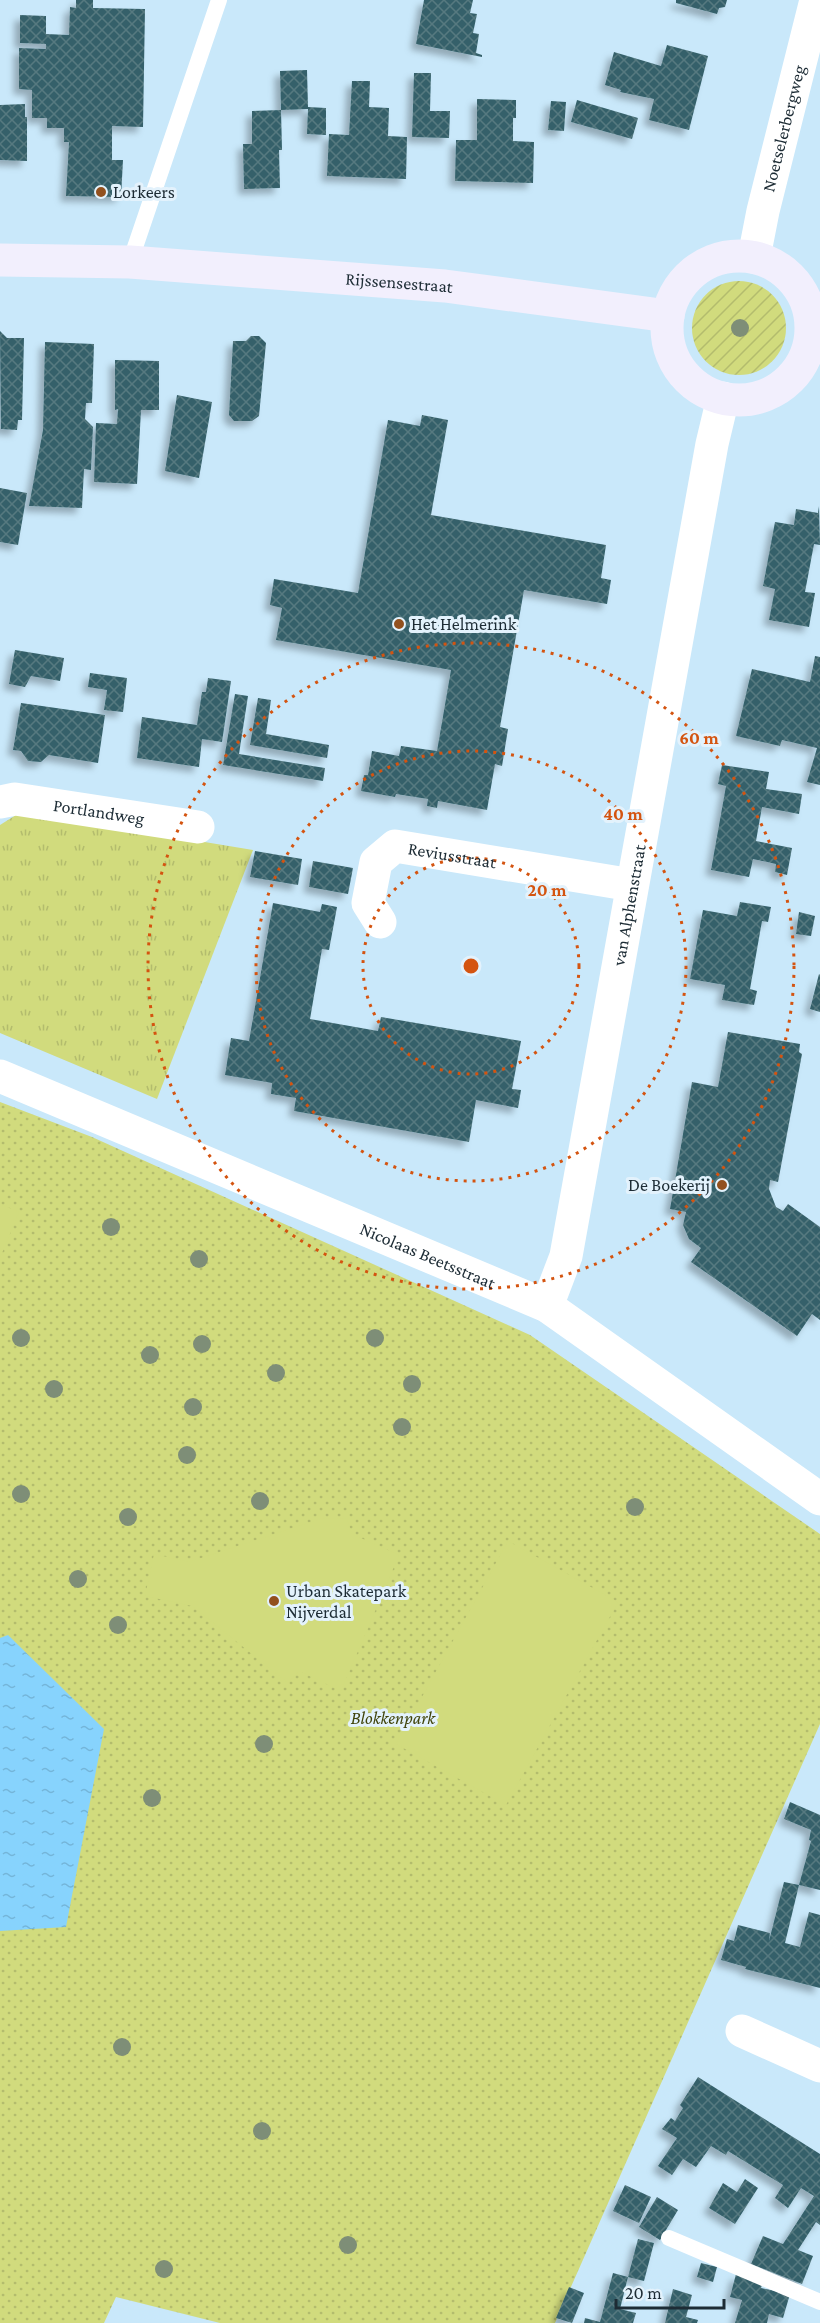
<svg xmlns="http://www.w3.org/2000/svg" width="820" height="2323" font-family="'Crimson Pro',serif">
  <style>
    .grass { fill: url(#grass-tufts) }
    .park { fill: url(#park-dots) }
    .garden { fill: url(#garden-furrows) }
    .pitch { fill: #d1db7d }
    .water { fill: url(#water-ripples) }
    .building { fill: url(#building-cross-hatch); filter: url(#shadow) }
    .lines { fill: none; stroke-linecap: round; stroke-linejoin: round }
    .service { stroke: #fff; stroke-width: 16 }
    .minor { stroke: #fff; stroke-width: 33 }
    .secondary { stroke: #f2effd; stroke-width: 33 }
    .tree { fill: #7e8e77 }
    .ring { fill: none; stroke: #d45410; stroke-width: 3; stroke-dasharray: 3 6 }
    .poi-dot { fill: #92501e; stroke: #e3f2fc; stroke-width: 2 }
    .labels { text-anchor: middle; stroke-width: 6; stroke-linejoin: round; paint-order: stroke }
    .street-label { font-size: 18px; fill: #1d2c35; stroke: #e3f2fc }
    .poi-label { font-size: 18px; fill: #1d2c35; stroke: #e3f2fc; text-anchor: start }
    .park-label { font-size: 18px; font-style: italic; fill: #40440b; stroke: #e3f2fc }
    .centre { fill: #d45410; stroke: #e3f2fc; stroke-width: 3 }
    .ring-label { font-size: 18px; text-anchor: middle; font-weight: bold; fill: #d45410; stroke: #e3f2fc; stroke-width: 6; stroke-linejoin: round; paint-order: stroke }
  </style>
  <defs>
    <pattern id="grass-tufts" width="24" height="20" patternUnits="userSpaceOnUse" patternTransform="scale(1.5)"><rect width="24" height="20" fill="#d1db7d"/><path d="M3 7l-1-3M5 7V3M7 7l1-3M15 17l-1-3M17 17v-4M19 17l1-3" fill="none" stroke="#b3bc6d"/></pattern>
    <pattern id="park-dots" width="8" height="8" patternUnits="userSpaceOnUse" patternTransform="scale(1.5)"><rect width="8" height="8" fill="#d1db7d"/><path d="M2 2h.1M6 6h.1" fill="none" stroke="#b3bc6d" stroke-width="1.8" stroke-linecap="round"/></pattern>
    <pattern id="garden-furrows" width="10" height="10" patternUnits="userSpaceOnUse" patternTransform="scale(1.5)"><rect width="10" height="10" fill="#d1db7d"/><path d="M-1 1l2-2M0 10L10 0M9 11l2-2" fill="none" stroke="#b3bc6d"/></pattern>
    <pattern id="water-ripples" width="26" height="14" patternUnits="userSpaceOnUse" patternTransform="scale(1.5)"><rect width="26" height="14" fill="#87d3fd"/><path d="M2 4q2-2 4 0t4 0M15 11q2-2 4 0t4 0" fill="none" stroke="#74b5d9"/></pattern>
    <pattern id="building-cross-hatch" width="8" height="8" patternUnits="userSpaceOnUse" patternTransform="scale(1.5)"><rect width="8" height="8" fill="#35616a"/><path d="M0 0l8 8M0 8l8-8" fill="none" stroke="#567980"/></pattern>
    <filter id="shadow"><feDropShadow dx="-5.5" dy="5.5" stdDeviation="3" flood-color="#0004"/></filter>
  </defs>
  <rect width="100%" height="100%" fill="#c9e8fa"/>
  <path class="grass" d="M29,813L253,850L157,1099L0,1033V825L16,815Z"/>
  <path class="park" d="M0,1102L92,1137L530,1335L820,1534V1724L555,2323H220L116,2297L104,2323H0Z"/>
  <path class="garden" d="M692 328a47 47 0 1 1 94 0a47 47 0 1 1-94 0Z"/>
  <path class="pitch" d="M0,1204L19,1212L0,1258Z
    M323,1518L347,1519L352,1534L399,1555L341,1691L299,1671L288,1683L192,1606L145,1596L154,1554L189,1562Z
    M508,1541L618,1602L506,1805L396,1744Z"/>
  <path class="water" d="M8,1635L104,1729L66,1927L0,1931V1638Z"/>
  <path class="building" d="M76,0H93V8L145,9L143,127L112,126V160H123L121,197L66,196L69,142H64V128H47V118H32V90L19,89V48L46,49V44L20,43V15L46,16V34L69,35L70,7L76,8Z
    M424,0H473L470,13L477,14L473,33L479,34L476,53L482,55V57L416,44Z
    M676,0H727L725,7L719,8L717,14L676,3Z
    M667,45L708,56L689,130L649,120L654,99L620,92L621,90L605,85L614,52L661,66Z
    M307,70L308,107L326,108V135L307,134L308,109L281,110L280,71Z
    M414,73H431L430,111H450L449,138L412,137Z
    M352,81H370L369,107L389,108L388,136L407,137L406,179L327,176L329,134L349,135Z
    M477,99L516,100V118H513V141L534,142L533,183L455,181L456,140H477Z
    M577,100L638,118L632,139L571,122Z
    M551,101L566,102L564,131L548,130Z
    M25,104V117H27V161L0,160V105Z
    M281,110L282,150H279L280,188L244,189L243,144H252V111Z
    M0,331L7,338H24L22,420H18L17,430L1,429Z
    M251,336H259L266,343L259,416L252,421H234L229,415L233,341H246Z
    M45,342L94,344L92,403H86L85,419L93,427L91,470L84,469L82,508L29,506L43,430Z
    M115,360L159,361V410H141L137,484L94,482L96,423L117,424L118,409L115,410Z
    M177,395L212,402L199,478L165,471Z
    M422,415L448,420L431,515L606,545L601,578L611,580L607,604L524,590L500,727L508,729L502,766L495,764L487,810L438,801L437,808L427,806L428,799L396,794L395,797L361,791L364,775H368L372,751L399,756L401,746L437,751L451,670L276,640L282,608L270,605L274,579L358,593L388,420L420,426Z
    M0,488L27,493L18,545L0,542Z
    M819,506L820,545L814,544L805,592L815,593L809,627L769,620L775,589L763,586L775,522L794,525L796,509L818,513Z
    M15,650L64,658L60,681L31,676L25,687L9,684Z
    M815,656L820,657V785L807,782L817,748L782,740L780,746L736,736L752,669L810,682Z
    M90,673L127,678L123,712L104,710L107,690L88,687Z
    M208,678L231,681L222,742L202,739L199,767L137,758L142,717L197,725L202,692H206Z
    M235,694L248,696L239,754L325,768L323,781L223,765Z
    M258,698L271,700L266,734L329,745L327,758L250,745Z
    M21,703L105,715L98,763L49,755L41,762L28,761L21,751L13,750Z
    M722,765L769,772L766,789L802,794L799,814L762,807L756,841L792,848L787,875L775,872L776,864L753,859L749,877L711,870L726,786L718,784Z
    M255,851L302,859L298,885L250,877Z
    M313,861L353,868L348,894L309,887Z
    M740,902L771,907L768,922L762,921L750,989L757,991L754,1005L722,1000L725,985L690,979L703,910L737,916Z
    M273,903L320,912L322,904L337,907L329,950L322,949L310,1019L378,1031L381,1017L521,1041L512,1089L521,1090L518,1108L476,1100L469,1142L294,1111L296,1098L271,1094L272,1083L225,1075L231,1038L249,1041Z
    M799,912L815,916L811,936L796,934Z
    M819,974L820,975V1012L810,1009Z
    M728,1032L800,1044L799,1052L802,1054L778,1182L770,1180L769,1189L776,1207L783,1211L788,1204L820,1227V1320L812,1314L797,1336L691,1262L701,1248L689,1239L683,1225L686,1212L670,1209L692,1082L718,1087Z
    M790,1802L820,1815V1890L799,1885L785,1943L800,1947L809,1912L820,1915V1988L745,1969L746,1967L721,1960L727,1939L734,1941L738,1925L770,1933L769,1941L784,1882L799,1885L811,1841L809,1840L811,1830L784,1819Z
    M698,2077L820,2154V2225L816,2222L798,2250L813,2256L802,2284L751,2264L763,2236L783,2244L814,2196L801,2188L788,2208L775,2198L783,2185L728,2151L726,2155L711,2146L696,2167L683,2159L672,2175L658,2166L677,2138L662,2129L671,2118L675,2121L683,2108L680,2105Z
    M745,2179L758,2188L735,2224L709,2208L723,2183L737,2192Z
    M625,2185L651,2197L639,2223L613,2211Z
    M657,2197L678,2210L660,2240L639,2227Z
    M638,2239L654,2243L644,2281L628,2277Z
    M701,2263L717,2267L713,2282L697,2277Z
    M613,2273L628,2277L620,2309L636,2313L633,2323H584L585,2318L600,2322Z
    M736,2274L762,2285L761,2288L790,2294L783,2318L769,2314L767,2323H735L742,2300L730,2297Z
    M569,2287L584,2293L572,2323L556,2318Z
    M673,2289L692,2295L686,2317L698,2320L697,2323H665Z"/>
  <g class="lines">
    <path class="service" d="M130,262L219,0
      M669,2238L820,2302"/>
    <g class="minor">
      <path id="s1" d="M754,257L763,211L816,0"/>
      <path id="s2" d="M0,802L15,799L198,827"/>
      <path id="s3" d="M380,922L368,903L376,862L395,846L632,885"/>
      <path id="s4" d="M0,1076L547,1306L820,1499"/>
      <path id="s5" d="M547,1306L566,1256L712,444L723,398"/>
      <path d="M742,2031L820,2066"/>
    </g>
    <g class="secondary">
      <circle cx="739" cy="328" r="72"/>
      <path id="s6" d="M0,260L130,262L445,286L668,316"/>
    </g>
  </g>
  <g class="tree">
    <circle cx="740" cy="328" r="9"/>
    <circle cx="111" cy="1227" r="9"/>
    <circle cx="199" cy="1259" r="9"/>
    <circle cx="21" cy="1338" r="9"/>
    <circle cx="375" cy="1338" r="9"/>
    <circle cx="202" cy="1344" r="9"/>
    <circle cx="150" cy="1355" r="9"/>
    <circle cx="276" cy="1373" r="9"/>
    <circle cx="412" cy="1384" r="9"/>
    <circle cx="54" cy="1389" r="9"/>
    <circle cx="193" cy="1407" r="9"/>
    <circle cx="402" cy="1427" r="9"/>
    <circle cx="187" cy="1455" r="9"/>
    <circle cx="21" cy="1494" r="9"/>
    <circle cx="260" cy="1501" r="9"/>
    <circle cx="635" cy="1507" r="9"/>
    <circle cx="128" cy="1517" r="9"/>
    <circle cx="78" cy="1579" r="9"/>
    <circle cx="118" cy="1625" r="9"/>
    <circle cx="264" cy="1744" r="9"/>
    <circle cx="152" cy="1798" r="9"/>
    <circle cx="122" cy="2047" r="9"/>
    <circle cx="262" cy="2131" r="9"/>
    <circle cx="348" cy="2245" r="9"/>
    <circle cx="164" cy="2269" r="9"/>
  </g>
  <g class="ring">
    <circle cx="471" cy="966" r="108"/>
    <circle cx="471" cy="966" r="215"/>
    <circle cx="471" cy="966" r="323"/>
  </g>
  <g class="poi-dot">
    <circle cx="101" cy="192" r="6"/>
    <circle cx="399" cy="624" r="6"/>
    <circle cx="722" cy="1185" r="6"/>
    <circle cx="274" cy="1601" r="6"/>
  </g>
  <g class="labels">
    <g class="street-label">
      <text dy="6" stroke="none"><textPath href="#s1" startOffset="132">Noetselerbergweg</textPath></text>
      <text dy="6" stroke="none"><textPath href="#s6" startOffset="400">Rijssensestraat</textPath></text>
      <text dy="6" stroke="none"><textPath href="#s2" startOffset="100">Portlandweg</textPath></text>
      <text dy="6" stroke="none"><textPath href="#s3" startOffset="147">Reviusstraat</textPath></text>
      <text dy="6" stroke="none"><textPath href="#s5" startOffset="410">van Alphenstraat</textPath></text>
      <text dy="6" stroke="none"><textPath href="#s4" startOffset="464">Nicolaas Beetsstraat</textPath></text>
    </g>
    <g class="poi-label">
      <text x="113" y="198">Lorkeers</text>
      <text x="411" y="630">Het Helmerink</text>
      <text x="710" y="1191" text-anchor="end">De Boekerij</text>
      <text x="286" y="1597">Urban Skatepark<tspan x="286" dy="21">Nijverdal</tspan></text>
    </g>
    <g class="park-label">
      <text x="393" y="1724">Blokkenpark</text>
    </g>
  </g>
  <circle cx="471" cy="966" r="9" class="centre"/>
  <g class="ring-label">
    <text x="699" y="744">60 m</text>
    <text x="623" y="820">40 m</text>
    <text x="547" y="896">20 m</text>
  </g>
  <path d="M616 2299v9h108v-9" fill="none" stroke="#1d2c35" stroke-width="3"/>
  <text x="625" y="2299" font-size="18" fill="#1d2c35" stroke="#e3f2fc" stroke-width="4.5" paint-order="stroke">20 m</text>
</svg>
